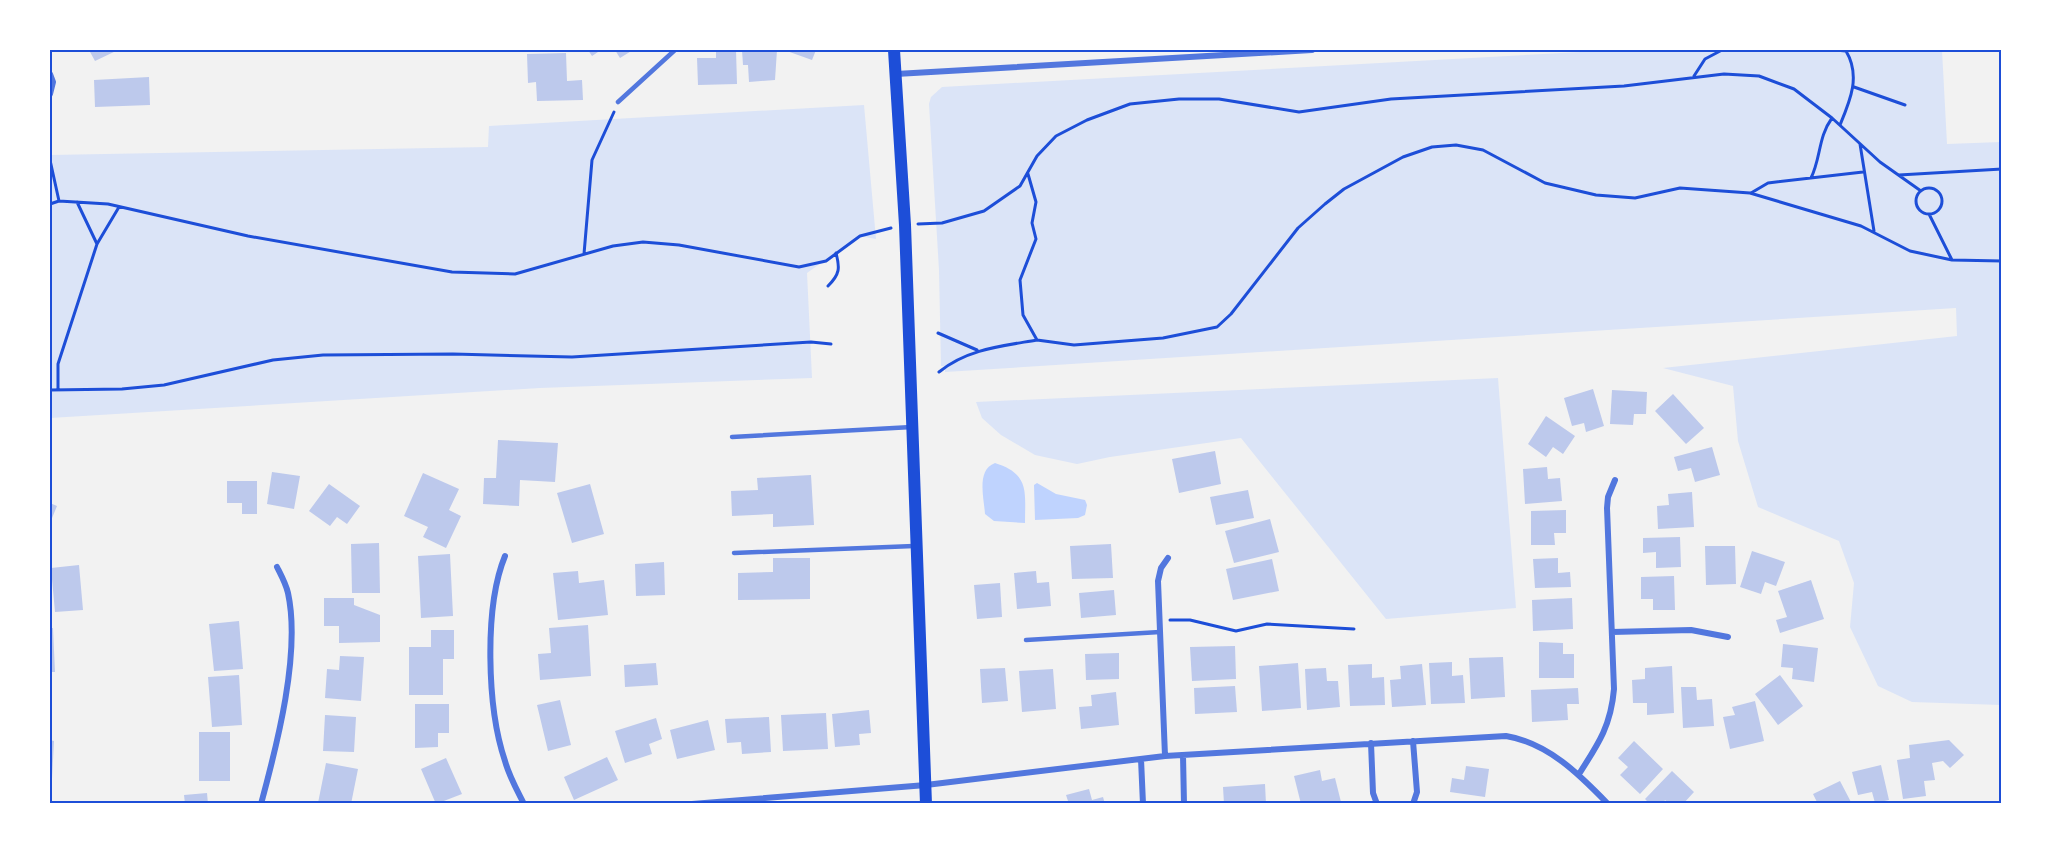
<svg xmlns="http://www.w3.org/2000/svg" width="2051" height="853" font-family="'Public Sans',sans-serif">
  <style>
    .green { fill: #dbe4f7 }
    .water { fill: #bfd3fe }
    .building { fill: #bdc9ec }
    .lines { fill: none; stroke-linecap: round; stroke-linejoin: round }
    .path { stroke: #1d4ed8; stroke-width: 3 }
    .service { stroke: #5277de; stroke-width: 4.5 }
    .minor { stroke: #5277de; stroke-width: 6 }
    .secondary { stroke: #1d4ed8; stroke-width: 12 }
    .neatline { fill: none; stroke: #1d4ed8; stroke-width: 2 }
  </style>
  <rect width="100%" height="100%" fill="#f2f2f2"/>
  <path class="green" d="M1617,50H1942L1947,144L2001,142V705L1912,702L1878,686L1850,627L1854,583L1839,541L1758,507L1738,441L1733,386L1663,368L1957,336L1956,308L945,372V366H941L939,270L929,104L931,97L942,87Z
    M864,105L876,239L859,236L807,273L812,378L540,388L50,418V155L488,147L489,126Z
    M1498,378L1516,608L1386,619L1241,438L1110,457L1077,464L1035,455L1001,435L982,418L976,402Z"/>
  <path class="water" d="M995,463C1030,474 1025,492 1025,523L994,521L985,514C984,498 976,470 995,463Z
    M1037,483L1056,494L1085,500L1087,505L1085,515L1078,518L1035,520L1034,485Z"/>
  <path class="building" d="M89,50H118L95,61Z
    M588,50H601L592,56Z
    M615,50H633L620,58Z
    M716,50H736L737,84L698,85L697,58H716Z
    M742,50H777L775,80L749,82L748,65H743Z
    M784,50H816L812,60Z
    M566,53L567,81L582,80L583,100L537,101L536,82L528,83L527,54Z
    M149,77L150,105L95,107L94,80Z
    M1593,389L1604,426L1586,432L1584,423L1572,426L1564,398Z
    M1612,390L1647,392L1646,414H1634L1633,425L1610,424Z
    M1673,394L1704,428L1686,444L1655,411Z
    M1546,416L1575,436L1563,454L1553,447L1546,457L1528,444Z
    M498,440L558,443L555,482L520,480L519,506L483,504L484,478H496Z
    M1712,447L1720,475L1695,482L1691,468L1678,471L1674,457Z
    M1215,451L1221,484L1179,493L1172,459Z
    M1547,467L1548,479L1560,478L1562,501L1525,504L1523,469Z
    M272,472L300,476L294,509L267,504Z
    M423,473L459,489L449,510L461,516L446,548L423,537L428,527L404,516Z
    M811,475L814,525L773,527V514L732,516L731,491L758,490L757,478Z
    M227,481H257V514H242V503H227Z
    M329,484L360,506L347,524L337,517L330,526L309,511Z
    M590,484L604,534L572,543L557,493Z
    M1248,490L1254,518L1216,525L1210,497Z
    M1692,492L1694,527L1658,529L1657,506L1669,505L1668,494Z
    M50,503L57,506L50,523Z
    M1566,510V533H1554L1555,545H1531V511Z
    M1270,519L1279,552L1234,563L1225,531Z
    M1680,537L1681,567L1656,568V552L1643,553V538Z
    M379,543L380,593H352L351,544Z
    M1111,544L1113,578L1072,579L1070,546Z
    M1705,546H1735L1736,584L1706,585Z
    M1752,551L1785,562L1776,586L1765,582L1761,594L1740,587Z
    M450,554L453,616L421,618L418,556Z
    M773,558H810V599L738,600V573L773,572Z
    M1558,558V573L1570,572L1571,587L1535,588L1533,559Z
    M1272,559L1279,591L1233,600L1226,569Z
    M664,562L665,595L636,596L635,564Z
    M79,565L83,610L55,612L51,568Z
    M578,571L579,583L604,580L608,615L558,620L553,573Z
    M1036,571L1037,583L1049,582L1051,606L1017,609L1014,573Z
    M1674,576L1675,610H1653V599H1641V577Z
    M1811,580L1824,619L1780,633L1776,620L1787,617L1778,591Z
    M1000,583L1002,617L977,619L974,585Z
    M1114,590L1116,615L1081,618L1079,593Z
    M324,598H354V605L380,615V642L339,643V626H324Z
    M1572,598L1573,629L1533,631L1532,600Z
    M239,621L243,669L214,671L209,624Z
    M588,625L591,676L540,680L538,654L551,653L549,628Z
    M50,628H53L55,672H50Z
    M431,630H454V659H443V695H409V647H431Z
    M1539,642L1563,643V654H1574V678H1539Z
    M1783,644L1818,648L1814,682L1792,679L1793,668L1781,667Z
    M1235,646L1236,679L1192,681L1190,647Z
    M1119,653V679L1086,680L1085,654Z
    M340,656L364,657L361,701L325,698L327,669L339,670Z
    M1503,657L1505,697L1471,699L1469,658Z
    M1452,662V676L1463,675L1465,703L1431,704L1429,663Z
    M656,663L658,685L625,687L624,665Z
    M1298,663L1301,708L1262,711L1259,666Z
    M1372,664V678L1384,677L1385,705L1350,706L1348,665Z
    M1422,664L1426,705L1392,707L1390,680L1401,679L1400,666Z
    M1672,666L1674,713L1647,715V703H1633L1632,680L1645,679V668Z
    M1005,668L1008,701L982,703L980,669Z
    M1326,668L1327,681H1338L1340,707L1307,710L1305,669Z
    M1053,669L1056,709L1022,712L1019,671Z
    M239,675L242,725L212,727L208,677Z
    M1780,675L1803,706L1778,725L1755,694Z
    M1235,686L1237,712L1195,714L1194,688Z
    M1681,687H1696L1697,700L1712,699L1714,726L1683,728Z
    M1578,688L1579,704H1567L1568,720L1532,722L1531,690Z
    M1116,692L1119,725L1081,729L1079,707L1092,706L1091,695Z
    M560,700L571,745L548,751L537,705Z
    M1755,701L1764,741L1730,749L1723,717L1735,715L1732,707Z
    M415,704H449V733H438V747L415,748Z
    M869,710L871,733L859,734L860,745L835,747L832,714Z
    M826,713L828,749L783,751L781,715Z
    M325,715L356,717L354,752L323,751Z
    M769,717L771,752L742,754L741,742L727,743L725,719Z
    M656,718L662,739L649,744L652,754L625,763L615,731Z
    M708,720L715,750L677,759L670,730Z
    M199,732H230V781H199Z
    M50,740L54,741L52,779H50Z
    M1949,740L1964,755L1950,768L1943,761L1932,763L1935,780L1924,781L1926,796L1903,799L1897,760L1910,758L1909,745Z
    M1634,741L1663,769L1640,794L1620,775L1628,767L1618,758Z
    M607,757L618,780L574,800L564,777Z
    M446,758L462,794L436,804L421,769Z
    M326,763L358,769L351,804L318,803Z
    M1881,765L1889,800L1875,803L1872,792L1858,795L1852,772Z
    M1466,766L1489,769L1485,797L1450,792L1452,778L1464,780Z
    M1320,770L1322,781L1335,778L1341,802L1301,804L1294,776Z
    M1672,771L1694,792L1683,804H1669L1665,800L1663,804H1650L1645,799Z
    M1840,781L1852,804H1818L1813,794Z
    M1265,784L1266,804H1224L1223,787Z
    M1089,789L1092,800L1103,797L1105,804H1069L1066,795Z
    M207,793L208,804H185L184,795Z"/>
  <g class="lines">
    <path class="path" d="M1835,50L1846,51C1861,76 1850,101 1840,125
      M1694,76L1705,59L1722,50
      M1854,87L1905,105
      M1860,144L1874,231
      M50,160L59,201
      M1028,174L1036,202L1032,223L1036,239L1020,280L1023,315L1037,340L1074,345L1163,338L1217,327L1231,314L1298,228L1325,204L1344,189L1403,157L1432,147L1456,145L1483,150L1545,183L1596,195L1635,198L1680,188L1750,193L1861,226L1910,251L1952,260L2002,261
      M1899,175L2002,169
      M1811,178C1821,158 1818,137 1832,118
      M1916 201a13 13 0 1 1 26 0a13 13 0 1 1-26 0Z
      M1751,193L1768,183L1863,172
      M77,202L97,244
      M50,204L59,201L108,204L248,236L452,272L515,274L613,246L643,242L679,245L799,267L826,261L860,236L891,228
      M1929,214L1952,260
      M918,224L942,223L984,211L1020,186L1037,156L1056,136L1087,120L1130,104L1179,99H1219L1299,112L1391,99L1624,86L1724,74L1759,76L1794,89L1832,118L1880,162L1921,191
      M584,254L592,160L614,112
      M828,286C840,274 840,268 836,253
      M938,333L977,350
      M939,372C967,349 1002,346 1037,340
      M50,390L122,389L164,385L273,360L323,355L453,354L572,357L811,342L831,344
      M58,390V364L97,244L119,207
      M1170,620H1190L1236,631L1267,624L1354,629"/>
    <path class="service" d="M618,102L675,50
      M732,437L912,427
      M734,553L914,546
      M1026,640L1160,632"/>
    <path class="minor" d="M50,74L53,82L50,94
      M896,74L1312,50
      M505,556C484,607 487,708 505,761C509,776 517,790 524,804
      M1612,632L1691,630L1728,637
      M1371,743L1373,793L1377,804
      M1183,755L1184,804
      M1165,756L1158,581L1161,568L1168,558
      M1141,759L1143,804
      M1579,774C1599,743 1611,725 1614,689L1607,508L1608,497L1615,480
      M261,804C277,745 301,653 288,593C286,584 281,575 277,567
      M692,804L926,785L1165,756L1506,736C1548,743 1579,774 1608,804
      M1413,804L1417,792L1413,741"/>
    <path class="secondary" d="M894,50L905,225L926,804"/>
  </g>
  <rect width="2051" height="853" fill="none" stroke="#ffffff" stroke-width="102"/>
  <rect x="51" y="51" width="1949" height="751" class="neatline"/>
</svg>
